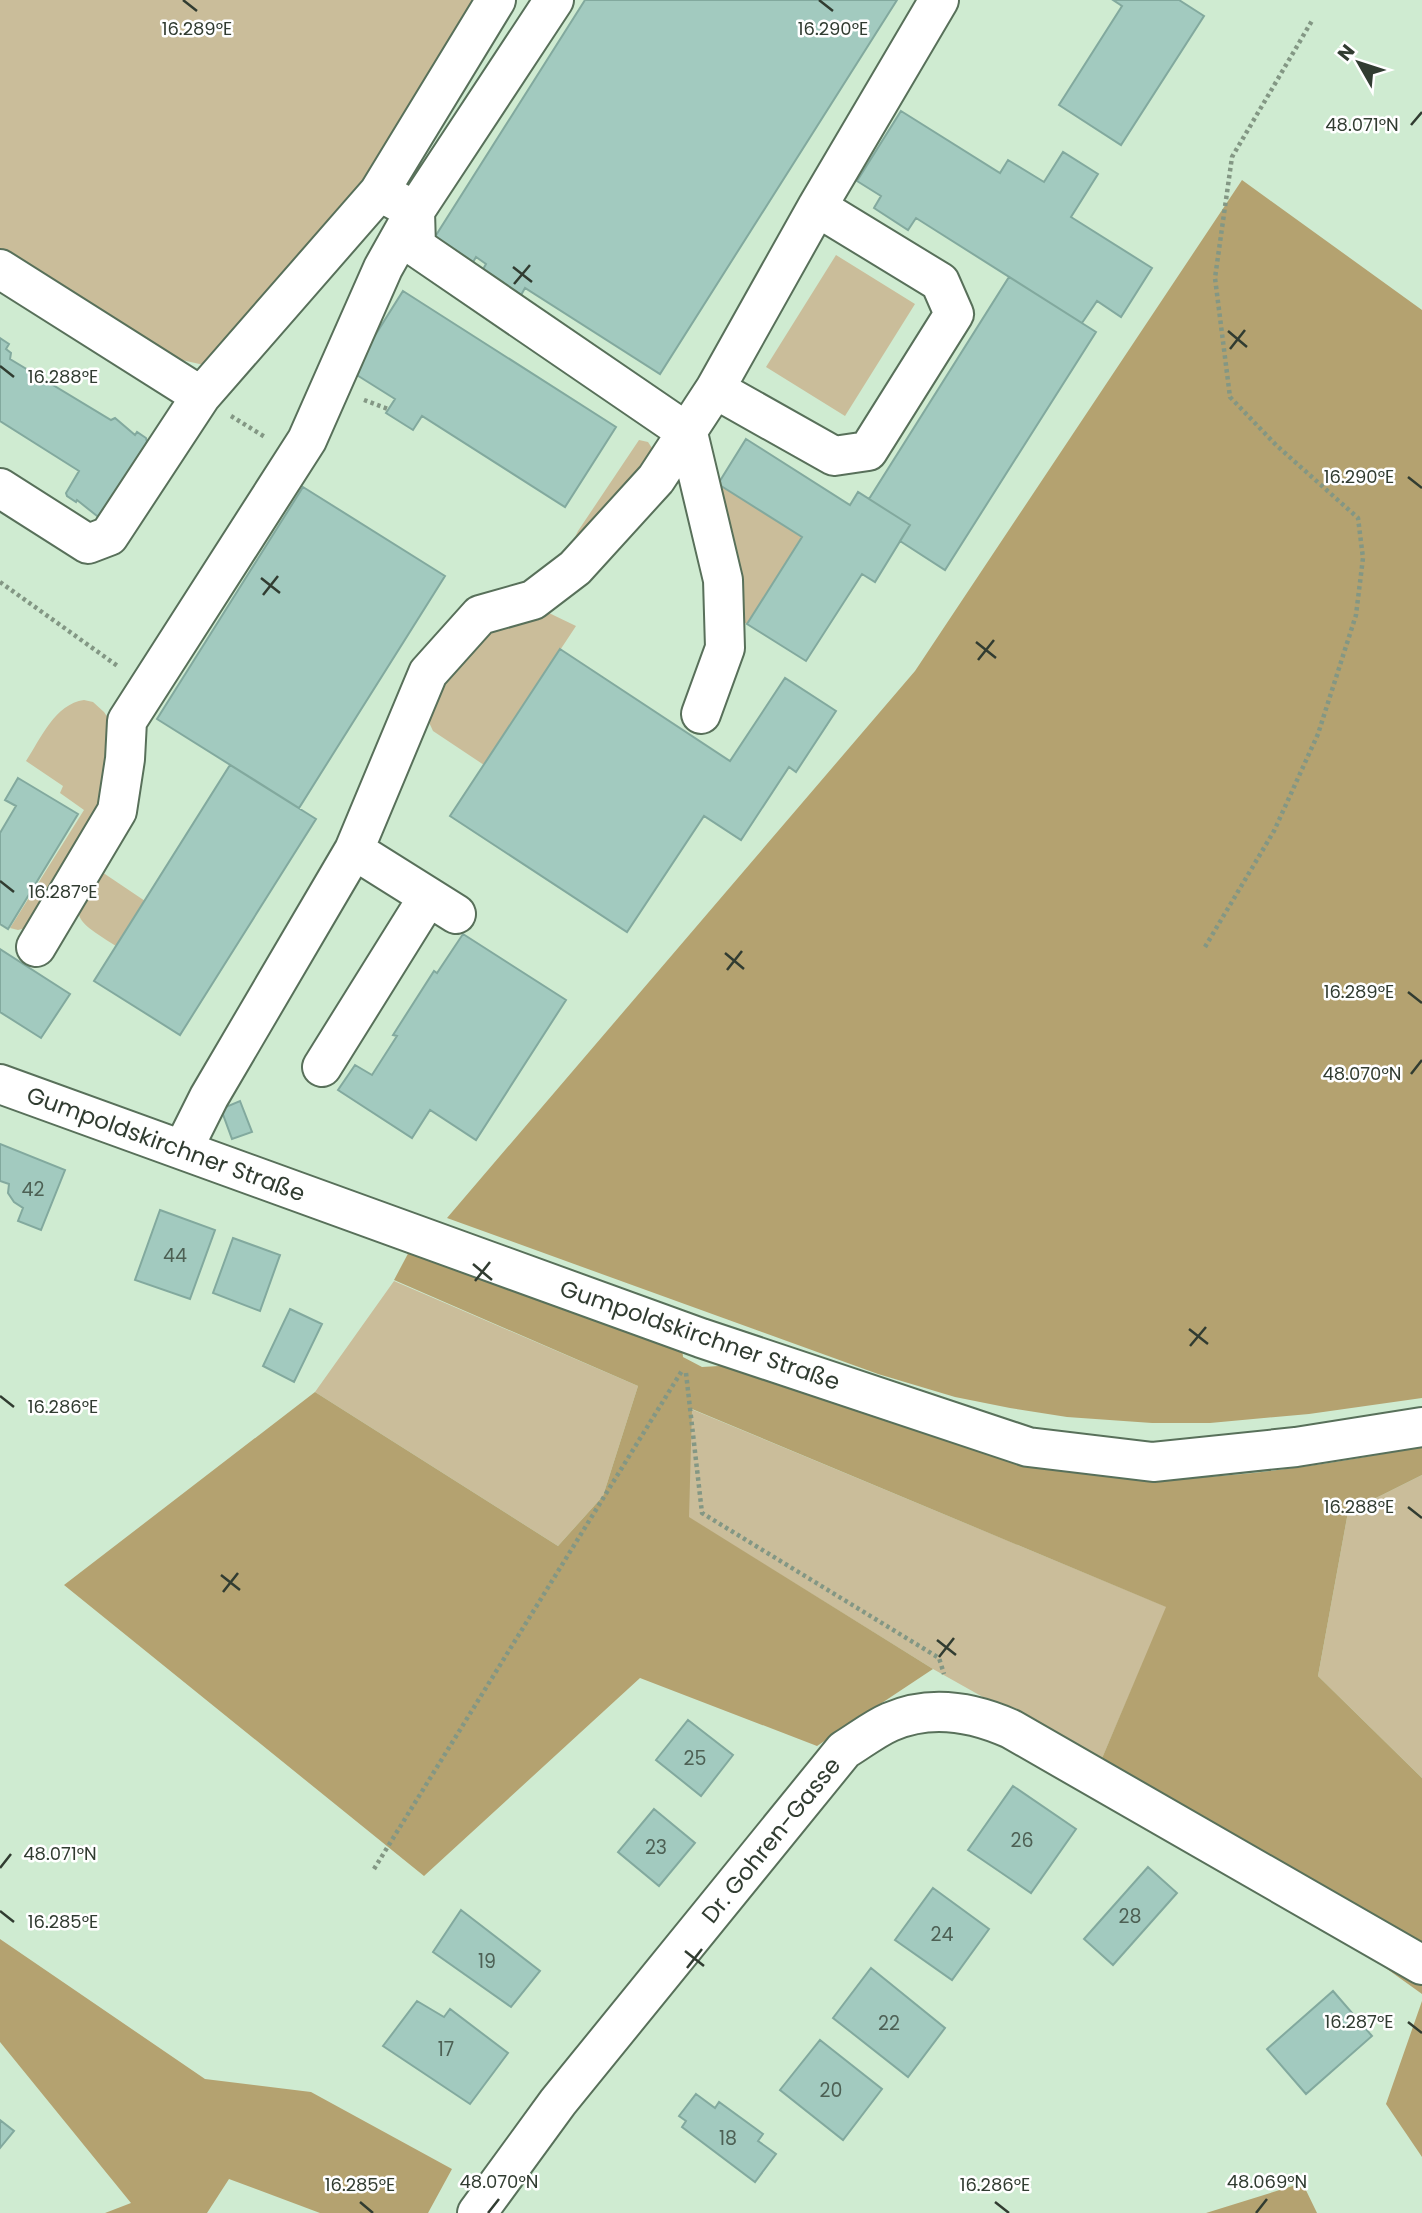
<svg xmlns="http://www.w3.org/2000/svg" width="1422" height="2213" font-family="Poppins,sans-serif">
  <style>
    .green { fill: #cabd9a }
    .forest { fill: #b4a270 }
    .building { fill: #a2cabf; stroke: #82a99e; stroke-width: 2 }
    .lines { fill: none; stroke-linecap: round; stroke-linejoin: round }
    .minor-casing { stroke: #58705a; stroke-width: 42 }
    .major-casing { stroke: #58705a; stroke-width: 42 }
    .path { stroke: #839784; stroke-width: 4.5; stroke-dasharray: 3.5 3.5; stroke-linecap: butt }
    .minor { stroke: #fff; stroke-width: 38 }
    .major { stroke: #fff; stroke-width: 38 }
    .ticks { fill: none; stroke: #313c31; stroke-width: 2.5 }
    .labels { text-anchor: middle; stroke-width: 5; stroke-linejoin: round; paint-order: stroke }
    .number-label { font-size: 19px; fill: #4d6054 }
    .street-label { font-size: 23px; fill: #313c31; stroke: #fff }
    .ticks-label { font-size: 18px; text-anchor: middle; fill: #313c31; stroke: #fff; stroke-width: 5; stroke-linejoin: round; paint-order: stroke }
  </style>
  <rect width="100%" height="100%" fill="#cfebd1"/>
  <path class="green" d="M0,0H484L387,163L204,365L164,356L0,251Z
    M836,255L915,304L845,416L766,367Z
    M639,440L648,442L652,448L651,465L566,555L578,531Z
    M718,484L802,537L747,624L736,617Z
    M526,612L549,613L576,626L484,765L433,731L426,716L474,632Z
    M84,700L93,702L104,712L114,727L115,777L30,927L18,930L10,928L84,810L60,793L63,786L26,761C41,738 55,704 84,700Z
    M96,868L145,901L116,946C69,916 71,918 96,868Z
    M394,1281L638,1386L603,1496L558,1546L315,1392Z
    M691,1409L1167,1607L1100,1763L933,1669L688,1517Z
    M1422,1475V1778L1318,1676L1348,1512Z"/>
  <path class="forest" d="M1242,180L1422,310V1398L1309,1414L1210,1423H1152L1067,1417L1010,1408L955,1397L878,1374L447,1218L915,671Z
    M411,1248L682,1347L683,1357L702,1367L736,1365L1153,1479C1247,1478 1331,1463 1422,1447V1475L1348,1512L1318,1676L1422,1778V1994L1100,1763L1166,1607L692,1409L689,1517L933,1669L817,1746L640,1678L424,1876L64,1585L315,1392L558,1546L603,1496L638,1386L394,1280Z
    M0,1939L205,2079L311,2092L452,2169L428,2213H320L229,2179L207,2213H105L131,2203L0,2042Z
    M1422,2001V2157L1386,2104Z
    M1302,2182L1317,2213H1206L1302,2183Z"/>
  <path class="building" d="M585,0H897L660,374L525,288L521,295L482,271L486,264L476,257L472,264L433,240Z
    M1113,0H1179L1204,16L1121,145L1059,105L1122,6Z
    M901,111L1000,173L1008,160L1044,182L1063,152L1098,174L1071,217L1152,268L1121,317L1097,301L1082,323L916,218L908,230L874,208L881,196L857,181Z
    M1009,277L1096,332L945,570L900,541L910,525L869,499Z
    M403,291L616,427L565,507L422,416L413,430L386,413L395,399L352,372Z
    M0,338L9,344L6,349L11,353L10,359L111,420L115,418L135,435L137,432L146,438L147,442L101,515L97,516L77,500L76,502L67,496L66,493L79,471L0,421Z
    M746,439L850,505L858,492L910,525L875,582L862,574L806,661L747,624L802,537L718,484Z
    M303,487L445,576L299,808L157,719Z
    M560,649L730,761L785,678L836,711L796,772L789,767L741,840L704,816L627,932L450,816Z
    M230,765L316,819L180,1035L94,981Z
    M18,778L78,814L8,929L0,924V833L16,806L5,800Z
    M463,934L566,1000L476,1140L430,1110L412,1138L338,1090L355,1065L372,1075L397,1036L393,1035L434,971L437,973Z
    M0,949L70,994L41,1038L0,1012Z
    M240,1101L252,1132L232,1139L221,1109Z
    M0,1144L65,1170L41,1230L18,1221L23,1208L14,1202L8,1193L9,1184L0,1181Z
    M160,1210L215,1230L190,1299L135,1280Z
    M233,1238L280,1255L260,1311L213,1293Z
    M290,1309L322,1324L294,1382L263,1366Z
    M688,1720L733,1755L701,1796L656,1760Z
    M1013,1786L1076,1829L1031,1893L968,1850Z
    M654,1809L695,1843L659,1886L618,1852Z
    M1148,1867L1177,1893L1113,1965L1084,1939Z
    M933,1888L989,1929L952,1980L895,1940Z
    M461,1910L540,1971L511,2007L433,1952Z
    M871,1968L945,2028L908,2077L833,2018Z
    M1333,1991L1372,2036L1306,2094L1267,2049Z
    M417,2001L444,2017L450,2009L508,2053L470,2104L383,2046Z
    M820,2040L882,2089L843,2140L780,2090Z
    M696,2094L715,2108L719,2102L763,2134L758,2141L776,2154L755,2182L682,2127L686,2121L679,2116Z
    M0,2120L14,2131L0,2148Z"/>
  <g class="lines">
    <defs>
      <path id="minor" d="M393,199L415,211L554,0
        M415,211L416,247L688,433L723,580L725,648L701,714
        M0,269L201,396
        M715,389L834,456L868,451L954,314L940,282L817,207
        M0,488L88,544L109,536L201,396L379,192L496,0
        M354,850L456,914
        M36,947L117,811L125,759L127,721L307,440L383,268L415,211
        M322,1067L428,897
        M183,1149L209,1097L354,850L428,673L480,615L533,600L575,568L656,479L715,389L817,207L939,0
        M477,2213L558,2102L844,1750C859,1741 874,1729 890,1722C931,1704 973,1712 1011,1729L1422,1965"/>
      <path id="major" d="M0,1084L701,1338L1028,1447L1153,1462L1296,1447L1422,1427"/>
    </defs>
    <use href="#minor" class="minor-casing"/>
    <use href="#major" class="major-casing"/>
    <path class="path" d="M364,400L388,409
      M231,416L265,437
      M0,582L119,667
      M1205,947L1274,831L1318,734L1356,615L1363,558L1358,518L1276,445L1230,397L1215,278L1232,157L1313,19
      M686,1373L702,1513L939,1658L944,1674
      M374,1869L683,1369"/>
    <use href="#minor" class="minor"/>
    <use href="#major" class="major"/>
  </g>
  <path class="ticks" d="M183,0L197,11M819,0L833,11M1411,125L1422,112M513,267L532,282M514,284L530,265M1228,331L1247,347M1230,349L1245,330M0,366L14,377M1408,477L1422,488M261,578L280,593M263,595L278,576M976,642L996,658M978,660L994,640M0,881L14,892M725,953L744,969M727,970L742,951M1408,992L1422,1003M1411,1074L1422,1060M473,1264L492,1280M475,1281L490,1262M1189,1329L1208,1344M1190,1346L1206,1327M0,1396L14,1407M1408,1507L1422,1518M221,1575L240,1590M223,1592L238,1573M937,1640L956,1655M939,1657L954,1638M0,1868L11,1854M0,1911L14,1922M685,1951L704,1966M687,1968L702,1949M1408,2022L1422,2033M360,2202L373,2213M995,2202L1009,2213M488,2213L499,2199M1256,2213L1267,2199"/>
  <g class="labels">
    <g class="number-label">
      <text x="33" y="1196">42</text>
      <text x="175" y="1262">44</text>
      <text x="695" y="1765">25</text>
      <text x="1022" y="1847">26</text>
      <text x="656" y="1854">23</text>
      <text x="1130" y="1923">28</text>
      <text x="942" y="1941">24</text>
      <text x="487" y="1968">19</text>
      <text x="889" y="2030">22</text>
      <text x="446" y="2056">17</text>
      <text x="831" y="2097">20</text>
      <text x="728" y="2145">18</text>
    </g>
    <g class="street-label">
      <text transform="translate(166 1144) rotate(20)" y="8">Gumpoldskirchner Straße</text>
      <text transform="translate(700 1335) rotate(19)" y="8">Gumpoldskirchner Straße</text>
      <text transform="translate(771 1840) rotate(-51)" y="8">Dr. Gohren-Gasse</text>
    </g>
  </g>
  <g class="ticks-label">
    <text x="197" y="35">16.289°E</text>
    <text x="833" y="35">16.290°E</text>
    <text x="1362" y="131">48.071°N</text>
    <text x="63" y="383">16.288°E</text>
    <text x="1359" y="483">16.290°E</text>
    <text x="63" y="898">16.287°E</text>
    <text x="1359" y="998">16.289°E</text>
    <text x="1362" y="1080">48.070°N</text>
    <text x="63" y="1413">16.286°E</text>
    <text x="1359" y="1513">16.288°E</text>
    <text x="60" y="1860">48.071°N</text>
    <text x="63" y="1928">16.285°E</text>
    <text x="1359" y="2028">16.287°E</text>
    <text x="499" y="2188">48.070°N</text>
    <text x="1267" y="2188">48.069°N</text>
    <text x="360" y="2191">16.285°E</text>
    <text x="995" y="2191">16.286°E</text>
  </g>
  <g transform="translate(1359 63) rotate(309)" stroke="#ffffff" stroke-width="5" paint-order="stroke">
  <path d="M0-5L12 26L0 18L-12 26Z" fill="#313c31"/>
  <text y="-10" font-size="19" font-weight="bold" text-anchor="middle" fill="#313c31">N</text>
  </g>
</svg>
